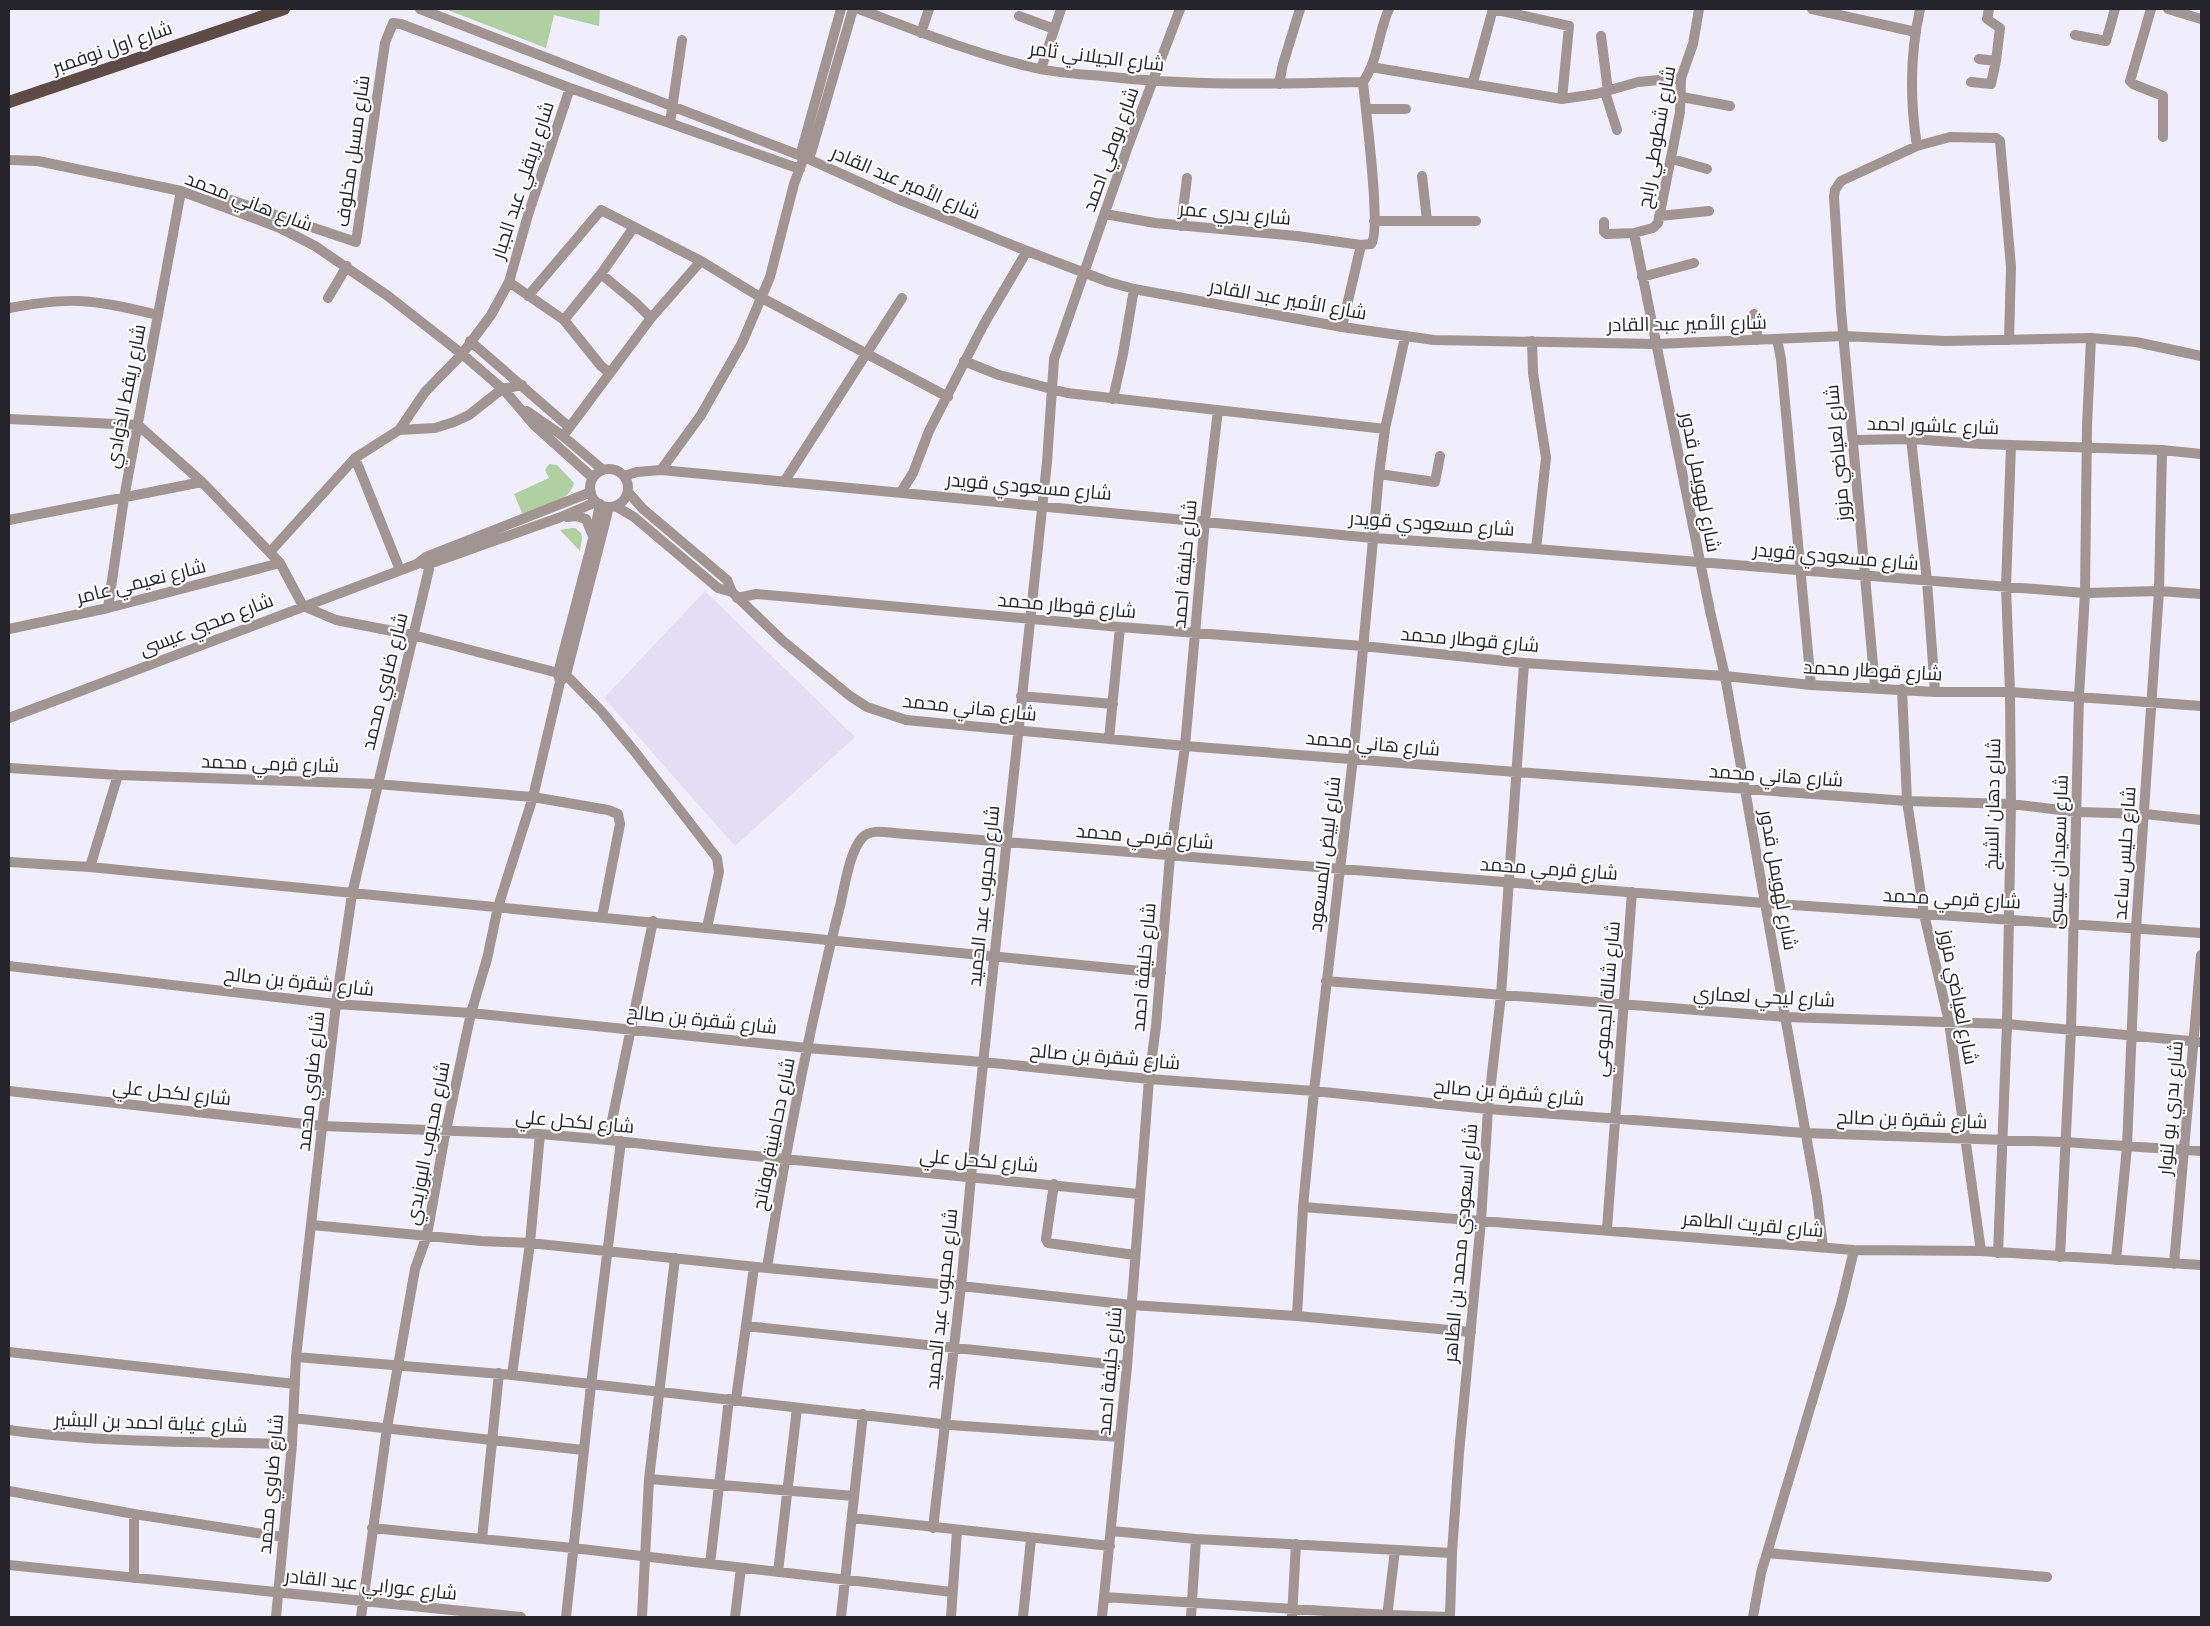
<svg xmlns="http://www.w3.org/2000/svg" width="2210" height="1626" font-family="Cabin,Cairo,sans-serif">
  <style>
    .industrial { fill: #e3def4 }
    .green { fill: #b0d0a1 }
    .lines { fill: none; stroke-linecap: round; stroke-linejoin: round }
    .minor { stroke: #a19491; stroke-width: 10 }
    .major { stroke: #5f4b45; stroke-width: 12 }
    .labels { text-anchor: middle; stroke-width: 4.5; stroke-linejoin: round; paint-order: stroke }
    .street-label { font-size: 19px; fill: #25232c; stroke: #fdfdfd }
  </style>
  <rect width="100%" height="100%" fill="#f0edfd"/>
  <path class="industrial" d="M705,591L855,737L735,846L604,698Z"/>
  <path class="green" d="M445,9H600L599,26L554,15L546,48Z
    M549,464L557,465L574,483C569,503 540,508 523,515L514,494L549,478L545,470Z
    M571,528H575L581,533L582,538L580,551L560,530Z"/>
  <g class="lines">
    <path class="minor" d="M420,9L804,157L895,198L1027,251L1109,282L1134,289L1342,327L1434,340L1656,344L1844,336L1945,341L2091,338L2136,342L2201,356
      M859,9C915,30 972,53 1031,67C1054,73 1078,74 1102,76C1189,86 1275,84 1363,82
      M1699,9L1693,44L1681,78L1680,112L1658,223L1653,228L1634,233L1710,611L1725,676L1817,1197L1823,1247
      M1812,9L1916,32
      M2151,9L2130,81L2133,84L2163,96V137
      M2168,9L2201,19
      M1019,16L1054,29
      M921,33L929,9
      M2075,35L2106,41L2115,9
      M1601,36L1608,91
      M1979,59L1996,61L2000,28L1987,19L1989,9
      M1371,67L1562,99L1596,94L1638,82L1681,78
      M1041,69L1061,9
      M1363,82C1378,61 1378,33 1389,9
      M1473,82L1493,9L1569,26L1562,99
      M1971,82L1991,84L1996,61
      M1279,84L1283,64L1300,9
      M1605,92L1617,130
      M1682,97L1730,106
      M1366,109H1406
      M670,123L682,40
      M1917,146C1910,101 1910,54 1920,9
      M804,157L811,153L853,9
      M1672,159L1707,169
      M9,160L38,161L181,191L280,228L315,246L388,296L462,354L505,391L534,425L593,478
      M1422,176L1427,220
      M208,200H231L356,242L385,43L393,23L401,24L570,88L800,169
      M1105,214L1155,223L1297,236L1361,245
      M1659,216L1709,211
      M1374,221H1476
      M1604,222V232L1607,234L1634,233
      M1181,226L1187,178
      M601,274L636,303L651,318
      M1642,277L1694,263
      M509,282L564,320L601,366L610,373L563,436
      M528,296L601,210L701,261L760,297L948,397
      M328,298L347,266
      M9,308C31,304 55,300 78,301C105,302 132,309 158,315
      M1754,314L1758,340
      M564,320L601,274L634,227
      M1342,327L1361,245L1371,244C1382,231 1365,106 1363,82
      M1777,339L1781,359L1811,685
      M470,341L569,427
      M1532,341L1533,373L1546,458L1536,549
      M964,361L999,375L1067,393L1385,429
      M610,373L651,318L701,261
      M1113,399L1123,354L1134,289
      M527,411L563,436L603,470
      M9,419L138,425L202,482L280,563L303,606L336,620L413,635L566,675L602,712L635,752L717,858L719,872L707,928
      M399,430L435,428L454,422L469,415L502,389L522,385
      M1911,439L1927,581L1935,692
      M1854,440L1911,439L1981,444L2162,450L2201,454
      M355,458L400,570
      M590 488a19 19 0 1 1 38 0a19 19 0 1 1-38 0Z
      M661,470L701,415L742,343L770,277L794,184L804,157L802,149L841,9
      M1379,474L1435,482L1440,456
      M624,476L637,472L661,470L1373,538L1536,549L2085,593L2159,591L2201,594
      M784,482L902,298
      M628,492L643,509L727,580L732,592
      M901,492L913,473L929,431L984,324L1027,251
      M615,506L634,517L718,588L732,592L783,641L850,696L867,707L906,720L1185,746L1516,772L1907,801L2011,804L2077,812L2145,814L2201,820
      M567,517L576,516L586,519L593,536
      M9,520L202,482
      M270,552L355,458L399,430L425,392L462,354L491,315L509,282L528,215L570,88
      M423,564H429L561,517L596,502
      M737,598L756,594L791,597L1120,627L1363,646L1524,663L1725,676L1811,685L1935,692H2010L2201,706
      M108,608L124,498L181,191
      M9,629L108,608L280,563
      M562,680L566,675L609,507
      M1875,687L1841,310L1834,197L1835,190L1841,181L1917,146L1950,137L1996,138L2000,141L2011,267L2009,340
      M1902,689L1907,801L1924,914L1949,1022L1981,1251
      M1021,696L1113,704
      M9,718L417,564L426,557L591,492
      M1109,739L1120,627
      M9,768L118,775L377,784L533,797L608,810L618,814L620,824L602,917
      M9,862L90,867L1161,973
      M90,867L118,775
      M9,966L336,1004L471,1013L807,1048L983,1062L1149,1079L1314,1091L1488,1109L1805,1133L2064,1142L2201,1151
      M1326,981L1785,1017L2007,1024L2201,1042
      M9,1091L322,1126L540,1134L608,1140L715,1152L1139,1194
      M608,1140L653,921
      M1054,1184L1046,1239L1048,1243L1135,1255
      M1303,1207L1854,1250L1981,1251L2201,1265
      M312,1225L481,1241L530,1243L767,1268L961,1286L1132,1305L1297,1316L1471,1332
      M1607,1229L1632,892
      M1998,1253L2007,1024L2011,804L2010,692L2006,587L2011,445
      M2060,1257L2071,1030L2079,696L2085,593L2087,426L2091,338
      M2116,1260L2127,1147L2136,928L2159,591L2162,450
      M2174,1264L2201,955
      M767,1268C786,1148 809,1028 839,910C844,891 849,852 862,838C870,829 884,832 894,833L1764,903L2201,933
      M1297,1316L1303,1207L1314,1091L1353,758L1379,474L1385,429L1405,337
      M746,1326L1127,1366
      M9,1352L295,1384
      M296,1357L512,1375L950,1425L1120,1437
      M512,1375L530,1243L540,1134
      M736,1399L754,1267
      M293,1418L583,1450
      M9,1430C102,1443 198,1442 292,1444
      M649,1479L854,1496
      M9,1491L134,1514L283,1537
      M852,1518L1110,1546
      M372,1528L573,1548L952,1592
      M933,1528L961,1286L971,1177L1047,462L1054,359L1127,149L1180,9
      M1112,1531L1196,1539L1452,1553
      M482,1539L499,1373
      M1767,1553L2047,1577
      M710,1564L729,1399
      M9,1565L521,1617
      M778,1572L797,1408
      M134,1578V1514
      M1104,1597L1388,1615L1450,1617
      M276,1617L292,1444L296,1357L336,1004L352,894L429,569L426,557
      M361,1617L387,1428L415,1269L427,1235L444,1140L471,1013L487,959L498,907L533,797L560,682L558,673L593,539L600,504
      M566,1617L591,1385L621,1141
      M642,1617L649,1479L675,1258
      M735,1617L741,1568
      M841,1617L863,1414
      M951,1617L957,1531
      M1023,1617L1031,1539
      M1102,1617L1127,1366L1149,1079L1156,1026L1170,856L1185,746L1205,520L1218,410
      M1191,1617L1196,1539
      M1292,1617L1296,1544
      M1387,1617L1395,1550
      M1450,1617L1452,1553L1459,1453L1481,1221L1488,1109L1501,995L1524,663
      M1753,1617L1761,1573L1841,1304L1854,1250"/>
    <path class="major" d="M9,102L284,9"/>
  </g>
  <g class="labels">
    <g class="street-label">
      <text transform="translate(112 47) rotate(-19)" y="7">شارع اول نوفمبر</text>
      <text transform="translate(1097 56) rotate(7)" y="7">شارع الجيلاني ثامر</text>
      <text transform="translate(1656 137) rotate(-80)" y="7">شارع شطوطي رابح</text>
      <text transform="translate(1110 149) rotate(-70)" y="7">شارع بوطي احمد</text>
      <text transform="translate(352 151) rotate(-82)" y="7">شارع مسبل مخلوف</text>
      <text transform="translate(522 180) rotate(-72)" y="7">شارع بريقلي عبد الجبار</text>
      <text transform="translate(906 182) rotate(23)" y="7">شارع الأمير عبد القادر</text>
      <text transform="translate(249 201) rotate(21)" y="7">شارع هاني محمد</text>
      <text transform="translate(1235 213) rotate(5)" y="7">شارع بدري عمر</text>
      <text transform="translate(1288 299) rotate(10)" y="7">شارع الأمير عبد القادر</text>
      <text transform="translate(1687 323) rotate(-1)" y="7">شارع الأمير عبد القادر</text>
      <text transform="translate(125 396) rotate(-79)" y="7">شارع ريقط الذوادي</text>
      <text transform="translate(1933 425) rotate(2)" y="7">شارع عاشور احمد</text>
      <text transform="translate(1837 453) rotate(-95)" y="7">شارع لعياضي مزوز</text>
      <text transform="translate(1701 482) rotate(79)" y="7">شارع لهويمل قدور</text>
      <text transform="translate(1029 486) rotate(5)" y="7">شارع مسعودي قويدر</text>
      <text transform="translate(1432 523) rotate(4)" y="7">شارع مسعودي قويدر</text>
      <text transform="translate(1836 556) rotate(5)" y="7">شارع مسعودي قويدر</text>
      <text transform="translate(1184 564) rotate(-85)" y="7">شارع خليفة احمد</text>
      <text transform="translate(141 581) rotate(-14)" y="7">شارع نعيمي عامر</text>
      <text transform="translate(1067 605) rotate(5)" y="7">شارع قوطار محمد</text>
      <text transform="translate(206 624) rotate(-21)" y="7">شارع صحبي عيسى</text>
      <text transform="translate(1470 639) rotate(5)" y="7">شارع قوطار محمد</text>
      <text transform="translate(1873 670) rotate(3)" y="7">شارع قوطار محمد</text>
      <text transform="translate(384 681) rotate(-76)" y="7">شارع ضاوي محمد</text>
      <text transform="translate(970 707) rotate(6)" y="7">شارع هاني محمد</text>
      <text transform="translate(1373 743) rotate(5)" y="7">شارع هاني محمد</text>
      <text transform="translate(270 763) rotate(2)" y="7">شارع قرمي محمد</text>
      <text transform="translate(1776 775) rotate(4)" y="7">شارع هاني محمد</text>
      <text transform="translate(1992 804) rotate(-89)" y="7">شارع دهان الشيخ</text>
      <text transform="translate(1145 836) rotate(5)" y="7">شارع قرمي محمد</text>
      <text transform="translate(2058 852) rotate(-88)" y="7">شارع سعيدان عيسى</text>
      <text transform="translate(2124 853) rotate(-86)" y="7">شارع حليس ساعد</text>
      <text transform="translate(1324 854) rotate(-83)" y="7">شارع لبيض المسعود</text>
      <text transform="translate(1549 868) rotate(4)" y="7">شارع قرمي محمد</text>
      <text transform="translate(1779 880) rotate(80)" y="7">شارع لهويمل قدور</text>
      <text transform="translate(983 896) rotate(-84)" y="7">شارع محبوب عبد الحميد</text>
      <text transform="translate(1952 898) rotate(3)" y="7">شارع قرمي محمد</text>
      <text transform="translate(1143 967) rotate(-85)" y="7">شارع خليفة احمد</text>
      <text transform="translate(299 981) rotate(6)" y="7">شارع شقرة بن صالح</text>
      <text transform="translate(1764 996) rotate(3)" y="7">شارع ليحي لعماري</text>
      <text transform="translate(1959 997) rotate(79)" y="7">شارع لعياضي مزوز</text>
      <text transform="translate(1606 999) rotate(-85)" y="7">شارع شالة الجموعي</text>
      <text transform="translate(702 1019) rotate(6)" y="7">شارع شقرة بن صالح</text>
      <text transform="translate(1105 1056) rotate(5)" y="7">شارع شقرة بن صالح</text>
      <text transform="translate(310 1081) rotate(-84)" y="7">شارع ضاوي محمد</text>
      <text transform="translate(172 1092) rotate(6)" y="7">شارع لكحل علي</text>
      <text transform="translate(1509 1092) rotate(5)" y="7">شارع شقرة بن صالح</text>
      <text transform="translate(2170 1108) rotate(-85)" y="7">شارع بدري بو لنوار</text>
      <text transform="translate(1912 1119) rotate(2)" y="7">شارع شقرة بن صالح</text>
      <text transform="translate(575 1121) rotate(5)" y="7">شارع لكحل علي</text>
      <text transform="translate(773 1134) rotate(-79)" y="7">شارع دحامنية بوفاتح</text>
      <text transform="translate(427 1143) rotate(-79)" y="7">شارع محبوب البوزيدي</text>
      <text transform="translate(979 1160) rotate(5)" y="7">شارع لكحل علي</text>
      <text transform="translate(1753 1224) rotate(5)" y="7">شارع لقريت الطاهر</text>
      <text transform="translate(1460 1243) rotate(-85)" y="7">شارع اسعودي محمد بن الطاهر</text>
      <text transform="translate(941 1299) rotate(-84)" y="7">شارع محبوب عبد الحميد</text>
      <text transform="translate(1109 1371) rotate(-85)" y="7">شارع خليفة احمد</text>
      <text transform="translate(151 1422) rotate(2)" y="7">شارع غيابة احمد بن البشير</text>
      <text transform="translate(270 1484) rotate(-85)" y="7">شارع ضاوي محمد</text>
      <text transform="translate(371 1584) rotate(6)" y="7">شارع عورابي عبد القادر</text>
    </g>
  </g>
  <rect width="2210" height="1626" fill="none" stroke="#25232c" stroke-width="20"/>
</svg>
